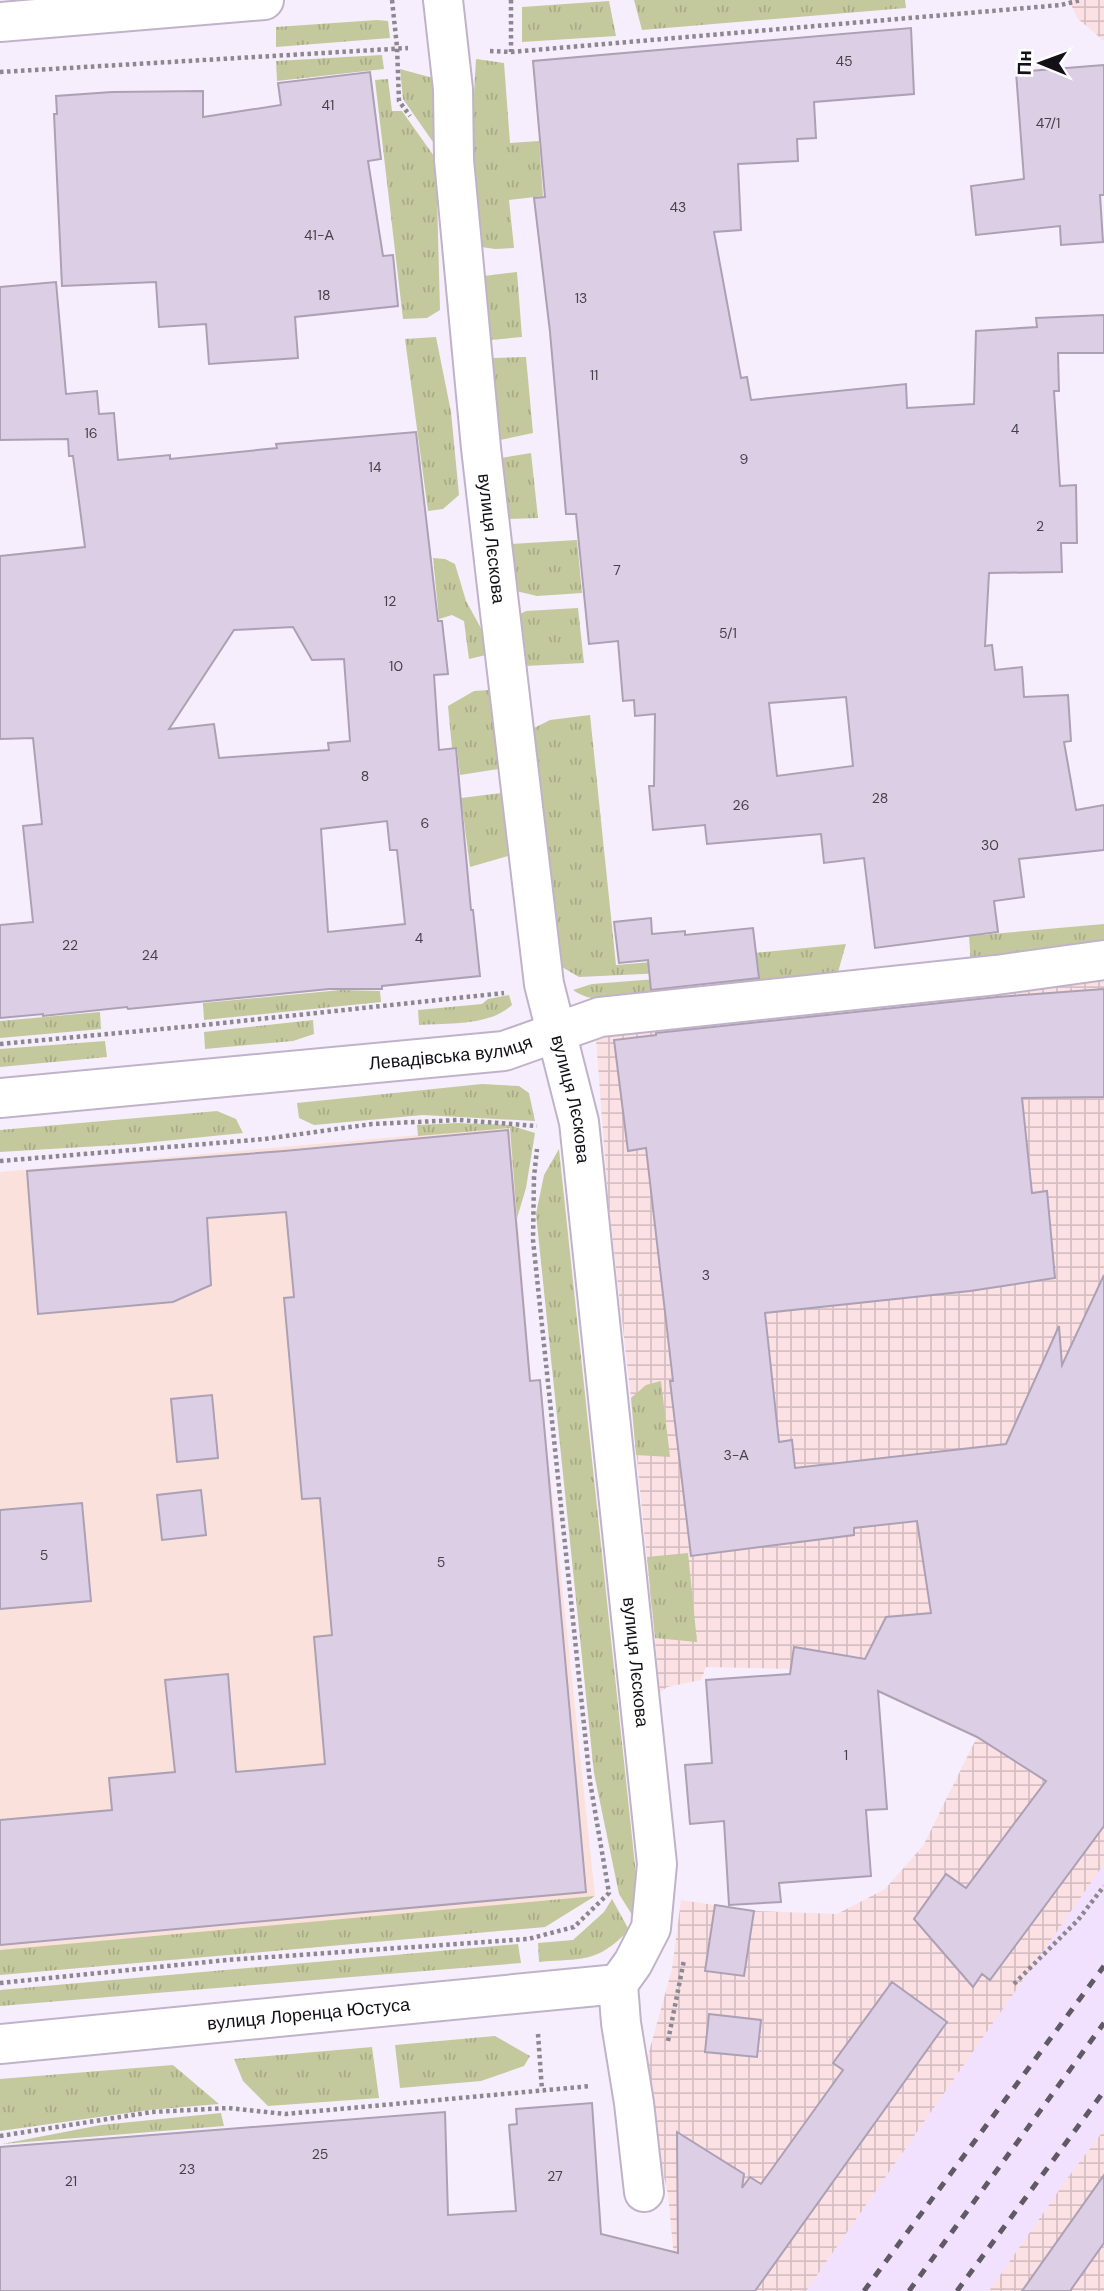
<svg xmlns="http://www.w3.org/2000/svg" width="1104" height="2291" font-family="'DM Sans',sans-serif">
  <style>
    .built { fill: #f2e1fe }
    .industrial { fill: url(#industrial-grid) }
    .education { fill: #fbe1dc }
    .grass { fill: url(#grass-tufts) }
    .building { fill: #dccfe5; stroke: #aca0b5; stroke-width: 2; fill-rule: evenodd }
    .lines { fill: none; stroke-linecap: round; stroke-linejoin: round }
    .minor-casing { stroke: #c0b3c9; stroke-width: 42 }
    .path { stroke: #8d8792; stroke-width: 4.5; stroke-dasharray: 3.5 3.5; stroke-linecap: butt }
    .minor { stroke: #fff; stroke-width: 38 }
    .rail { stroke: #605a64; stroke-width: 5; stroke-dasharray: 9 9; stroke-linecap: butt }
    .labels { text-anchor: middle; stroke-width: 5; stroke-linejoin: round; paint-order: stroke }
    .number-label { font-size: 14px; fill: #46404a }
    .street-label { font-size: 18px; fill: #141017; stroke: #fff }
  </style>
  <defs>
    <pattern id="industrial-grid" width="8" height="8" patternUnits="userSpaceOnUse" patternTransform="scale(1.75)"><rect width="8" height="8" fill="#fbe0e4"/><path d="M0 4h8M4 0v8" fill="none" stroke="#d6bfc3"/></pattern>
    <pattern id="grass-tufts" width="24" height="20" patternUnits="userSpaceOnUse" patternTransform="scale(1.75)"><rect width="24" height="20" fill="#c4c89d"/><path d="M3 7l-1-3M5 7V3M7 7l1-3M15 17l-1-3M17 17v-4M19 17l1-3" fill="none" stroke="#a8ab86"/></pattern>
  </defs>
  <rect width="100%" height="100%" fill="#f6eefc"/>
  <path class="built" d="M1104,1864V2130L989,2291H806Z"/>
  <path class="industrial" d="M1069,0H1104V41L1077,18Z
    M1104,974V1864L806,2291H677L668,2194L657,2148L647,2059L672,1969L681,1900L754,1911L837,1914L885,1889L923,1846L977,1737L855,1680L791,1669L706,1667L701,1680L667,1687L660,1693L631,1398L608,1199L596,1039L618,1026Z
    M1104,2130V2291H989L1069,2176Z"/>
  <path class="education" d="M510,1127L531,1380L540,1379L595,1896L545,1927L0,1975V1172Z"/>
  <path class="grass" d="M634,0H905L906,8L642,30Z
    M609,1L616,36L522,42V7Z
    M377,20L388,21L390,38L276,47V27Z
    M382,55L384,69L277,81L276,61Z
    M476,59L504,63L510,143L539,141L543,196L509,200L514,248L495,249L481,247L471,146Z
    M400,69L433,78L440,152L403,99Z
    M388,79L392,111H402L436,159L440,310L427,318L403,319L375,80Z
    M517,272L522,337L490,340L484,276Z
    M436,337L451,412L459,495L443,509L428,511L405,339Z
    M526,357L533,433L500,440L492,358Z
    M531,453L538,518L508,519L501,458Z
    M577,540L582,593L537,596L516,591L511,544Z
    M433,558L445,559L455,564L466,601L482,630L486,655L469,659L464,621L452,615L439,619Z
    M578,608L584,663L525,666L518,615L526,611Z
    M490,690L498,769L460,775L457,748H452L448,706L474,691Z
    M590,715L616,965L687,959L685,972L579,977L562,967L532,729L550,720Z
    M501,793L508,856L470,867L461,798Z
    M1104,924V949L971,965L969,936Z
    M846,944L836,979L721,990L712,957Z
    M695,976L698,992C665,995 601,1011 573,990L592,984Z
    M341,990L380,991L381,1002L204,1020L203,1003Z
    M509,995L512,1005C490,1026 449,1023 419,1025L418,1010L482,1004L488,999Z
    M100,1012L101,1029L0,1038V1021Z
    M313,1020L314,1034L293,1041L205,1049L204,1032Z
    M105,1041L107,1057L0,1067V1049Z
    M482,1084L519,1086L529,1093L535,1121L423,1115L314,1125L299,1118L297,1103Z
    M217,1111L236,1119L243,1133L134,1144L0,1152V1130Z
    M457,1123L509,1125L535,1133L526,1188L517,1218L510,1128L418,1136L417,1125Z
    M559,1149L639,1903L634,1918L619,1894L594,1773L536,1214L544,1175Z
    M661,1381L670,1457L636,1455L631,1398L646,1385Z
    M688,1553L697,1642L655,1638L647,1557Z
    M595,1896L545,1927L0,1975V1950Z
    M612,1899L629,1930C596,1964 583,1958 539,1962L538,1943L573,1940L604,1912Z
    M518,1944L521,1963L0,2006V1990Z
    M495,2036L530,2056L524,2066L481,2081L400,2088L395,2045Z
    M372,2047L379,2098L268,2106L243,2081L234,2059Z
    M173,2065L219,2104L149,2110L0,2131V2079Z
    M221,2113L224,2126L2,2144L101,2125Z"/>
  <path class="building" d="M911,28L914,94L814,102L816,138L797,139L798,161L738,164L741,230L714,232L741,378L747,377L751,400L906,384L907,408L974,404L976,331L1037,327L1036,318L1104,315V353H1058L1059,391H1054L1060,486L1076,485L1077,543H1061L1062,572L989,573L985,646L992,645L995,670L1022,667L1024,697L1068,695L1071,741L1064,742L1076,810L1104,805V850L1019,859L1024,897L994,901L998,932L875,948L864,858L824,863L821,834L707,844L705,825L653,830L649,786H654L655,714L635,716L634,700L623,701L618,641L589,644L576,514H566L550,332L534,198L545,197L533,61ZM846,697L853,766L777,776L769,703Z
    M1104,65V195H1100L1103,242L1061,245L1060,226L976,235L971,186L1024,179L1016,72Z
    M370,72L381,159L368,161L383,256L393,255L398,306L295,317L298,358L209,364L206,324L159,327L156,282L62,286L54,114H57L56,96L112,92L203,91V117L281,105L278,83Z
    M56,282L66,394L97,391L99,414L114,413L118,460L170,455V459L277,448L276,444L416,432L438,621H442L448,674L434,675L439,750L456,748L471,910H473L480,976L382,986V989H329L128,1009L127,1007L43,1016V1014L0,1018V925L33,922L23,826L42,824L33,738L0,739V556L85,547L73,456H69L68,439L0,440V287ZM293,627L312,660L344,659L350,741L328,743L329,750L219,758L214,724L169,729L234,630ZM387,821L390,850H397L405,924L328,932L321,829Z
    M651,918L652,934L685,931V935L753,928L759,978L651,990L648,960L619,963L614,922Z
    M1104,989V1097L1022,1098L1032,1193L1047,1191L1055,1278L970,1291L765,1313L779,1442L792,1440L795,1468L1006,1444L1059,1326L1062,1365L1104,1275V1826L990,1980L982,1974L973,1987L914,1919L946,1874L966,1888L1046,1781L977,1737L878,1691L887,1809L866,1810L871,1876L779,1883L781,1902L729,1905L724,1821L690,1824L685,1765L712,1763L706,1680L790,1674L794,1647L865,1659L886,1617L931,1613L917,1521L854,1528V1535L691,1556L670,1381H673L646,1148L628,1151L614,1040L656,1035V1033L997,997Z
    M508,1130L530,1381L540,1380L586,1892L0,1945V1820L112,1810L109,1778L175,1772L165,1680L228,1674L236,1772L325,1764L314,1637L332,1635L320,1498L302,1499L284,1298L294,1297L286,1212L207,1218L211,1285L173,1302L38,1314L27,1171L284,1151Z
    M212,1395L218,1458L177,1462L171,1399Z
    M201,1490L206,1535L162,1540L157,1495Z
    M82,1503L91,1601L0,1609V1510Z
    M715,1905L754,1911L744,1976L705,1971Z
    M892,1982L947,2022L755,2291H0V2147L445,2112L448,2215L516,2211L509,2125L517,2124L516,2109L592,2103L601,2234L678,2253L677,2132L744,2174L742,2188L750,2177L761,2184L843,2070L833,2063Z
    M709,2014L761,2020L757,2057L705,2052Z
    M1104,2175V2243L1070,2291H1022Z"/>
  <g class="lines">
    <defs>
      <g id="minor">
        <path id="s1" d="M443,0L453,89L454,160L481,448L499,604L544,984L579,1122L657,1864L651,1928L633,1963L618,1984L621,2023L634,2103L644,2192"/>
        <path d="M0,22L264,0"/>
        <path id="s2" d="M0,1098L504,1051L600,1017L996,975L1104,960"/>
        <path id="s3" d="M0,2044L618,1984"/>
      </g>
    </defs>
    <use href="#minor" class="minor-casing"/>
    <path class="path" d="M392,0L397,47L399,101L410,116
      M511,0V52
      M490,51L511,52L1003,10L1061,5L1081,0
      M0,72L408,48
      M0,1044L194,1026L504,993
      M0,1161L265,1139L372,1124L459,1120L537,1126
      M0,1983L227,1960L528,1939L574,1927L609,1893L590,1782L533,1240L534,1177L537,1149
      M1014,1984L1078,1920L1104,1886
      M538,2034L542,2090
      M668,2041L684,1960
      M0,2136L152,2112L228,2108L285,2114L591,2086"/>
    <use href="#minor" class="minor"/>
    <path class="rail" d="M864,2291L1104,1966
      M909,2291L1104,2023
      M957,2291L1104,2091"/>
  </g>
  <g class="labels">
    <g class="number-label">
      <text x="844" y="66">45</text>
      <text x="328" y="110">41</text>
      <text x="1048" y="128">47/1</text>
      <text x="678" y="212">43</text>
      <text x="319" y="240">41-А</text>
      <text x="324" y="300">18</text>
      <text x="581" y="303">13</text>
      <text x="594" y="380">11</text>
      <text x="1015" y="434">4</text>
      <text x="91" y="438">16</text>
      <text x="744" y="464">9</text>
      <text x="375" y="472">14</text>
      <text x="1040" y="531">2</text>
      <text x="617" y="575">7</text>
      <text x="390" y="606">12</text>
      <text x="728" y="638">5/1</text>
      <text x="396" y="671">10</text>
      <text x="365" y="781">8</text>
      <text x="880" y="803">28</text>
      <text x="741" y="810">26</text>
      <text x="425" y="828">6</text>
      <text x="990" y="850">30</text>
      <text x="419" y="943">4</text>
      <text x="70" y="950">22</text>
      <text x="150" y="960">24</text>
      <text x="706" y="1280">3</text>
      <text x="736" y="1460">3-А</text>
      <text x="44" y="1560">5</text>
      <text x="441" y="1567">5</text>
      <text x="846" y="1760">1</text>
      <text x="320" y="2159">25</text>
      <text x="187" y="2174">23</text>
      <text x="555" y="2181">27</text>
      <text x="71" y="2186">21</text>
    </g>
    <g class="street-label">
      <text dy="6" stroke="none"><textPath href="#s1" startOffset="541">вулиця Лєскова</textPath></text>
      <text dy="6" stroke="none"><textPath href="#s2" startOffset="453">Левадівська вулиця</textPath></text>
      <text dy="6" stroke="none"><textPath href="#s1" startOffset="1108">вулиця Лєскова</textPath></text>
      <text dy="6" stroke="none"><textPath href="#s1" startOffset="1675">вулиця Лєскова</textPath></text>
      <text dy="6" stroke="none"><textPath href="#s3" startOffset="310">вулиця Лоренца Юстуса</textPath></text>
    </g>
  </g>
  <g transform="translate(1041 63) rotate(271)" stroke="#ffffff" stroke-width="5" paint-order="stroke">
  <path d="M0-5L12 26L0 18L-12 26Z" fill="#141017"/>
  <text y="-10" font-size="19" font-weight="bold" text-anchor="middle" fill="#141017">Пн</text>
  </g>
</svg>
